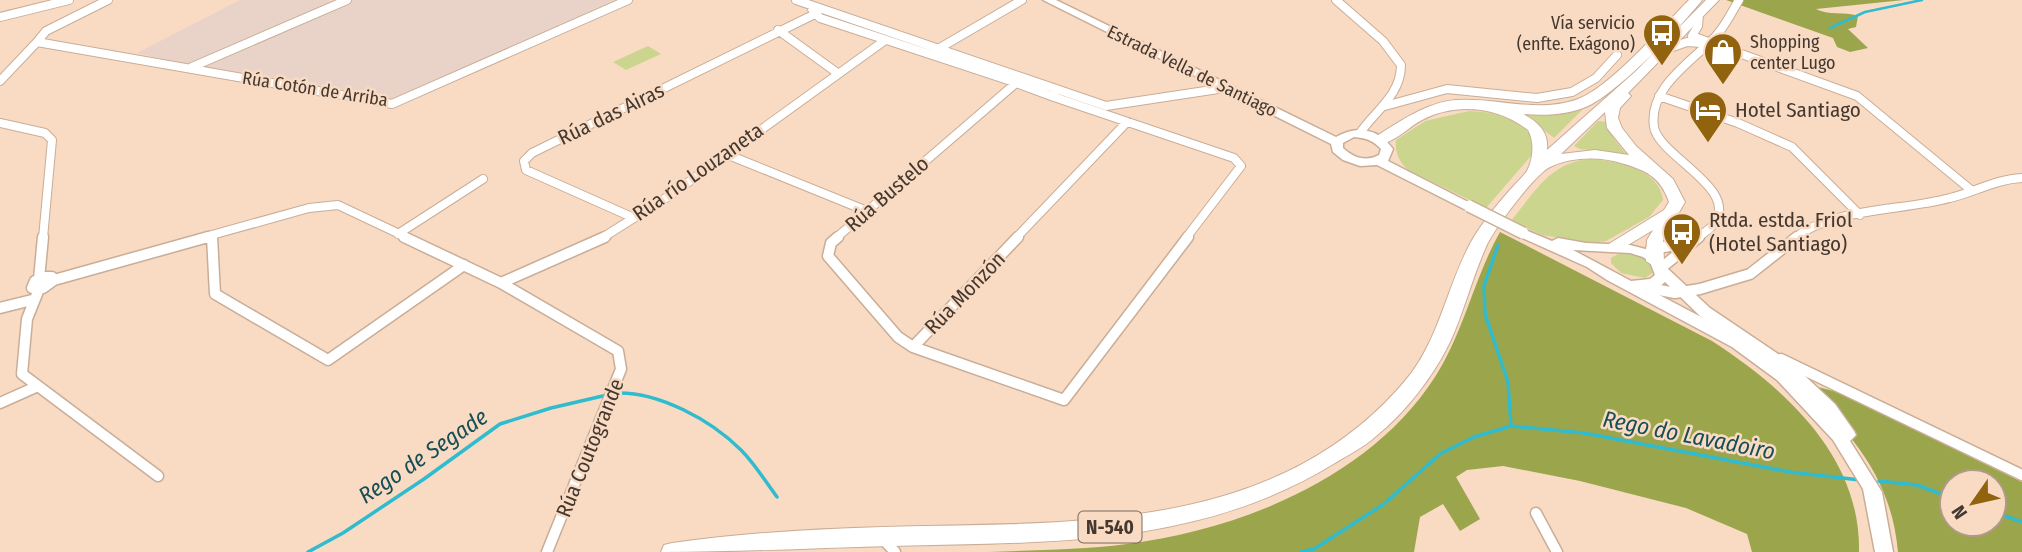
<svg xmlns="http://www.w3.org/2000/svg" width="2022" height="552" font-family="'Fira Sans Condensed',sans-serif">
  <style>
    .commercial { fill: #e9d2c7 }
    .green { fill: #ccd58e }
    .forest { fill: #9ba54b; fill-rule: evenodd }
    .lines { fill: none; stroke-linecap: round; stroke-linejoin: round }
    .stream-far1 { stroke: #31bbce; stroke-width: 2.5 }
    .stream { stroke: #31bbce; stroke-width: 3.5 }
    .street-far1-casing { stroke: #c9ad97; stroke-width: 10 }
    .street-casing { stroke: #c9ad97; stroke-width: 13 }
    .secondary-casing { stroke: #c9ad97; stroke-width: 3 }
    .highway-casing { stroke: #c9ad97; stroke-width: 2 }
    .street-far1 { stroke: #fff; stroke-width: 8 }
    .street { stroke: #fff; stroke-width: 10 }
    .secondary { fill: #fff; fill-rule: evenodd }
    .highway { fill: #fff; fill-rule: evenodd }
    .secondary-bridge-casing { stroke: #c9ad97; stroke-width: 14; stroke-linecap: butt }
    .secondary-bridge { stroke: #fff; stroke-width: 11 }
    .labels { text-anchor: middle; stroke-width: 5; stroke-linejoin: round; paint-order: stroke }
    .far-poi-label { font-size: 18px; fill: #44382f; stroke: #f9dbc4; text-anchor: end }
    .far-street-label { font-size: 18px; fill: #44382f; stroke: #f9dbc4 }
    .shield { fill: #f9dbc4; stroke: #7a695c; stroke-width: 2 }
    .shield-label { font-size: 19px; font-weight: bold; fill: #44382f }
    .poi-label { font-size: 21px; fill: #44382f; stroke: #f9dbc4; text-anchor: start }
    .street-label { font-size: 21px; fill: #44382f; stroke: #f9dbc4 }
    .water-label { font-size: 23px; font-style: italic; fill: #164e56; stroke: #f9dbc4 }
  </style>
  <rect width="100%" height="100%" fill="#f9dbc4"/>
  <path class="commercial" d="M240,0H328L340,5L352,0H614L402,97L391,99L205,69L137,53Z"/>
  <path class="green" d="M648,46L661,54L626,70L613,62Z
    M1584,108L1554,138L1522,113L1554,114Z
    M1469,111C1497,112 1528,119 1537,149L1486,208L1408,170C1399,161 1395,154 1396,140L1425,121Z
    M1598,121L1606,122L1614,139L1626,154L1580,149L1574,146Z
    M1590,159C1615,161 1660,168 1663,200L1649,217L1606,241L1592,243L1542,235L1511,221C1534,193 1550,162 1590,159Z
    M1620,253C1634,252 1650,256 1654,272L1645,278L1621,273L1611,263V258Z"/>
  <path class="forest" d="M1726,0H1904L1816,9C1828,16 1844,11 1858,16L1856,27L1848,29L1868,48L1850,52L1837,47L1833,38Z
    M1500,232L1712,341C1786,389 1861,457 1859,552H1752L1747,534L1686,508L1580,481L1503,466L1467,470L1456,477L1480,519L1460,531L1443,504L1420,517L1414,552H989C1035,550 1081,550 1127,544C1240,530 1371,477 1435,377C1464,332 1474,278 1500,232Z
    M1799,382L1837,392L2022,482V552H1898C1891,475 1850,433 1799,382ZM1952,482H1994V524H1952Z"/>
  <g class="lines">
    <path class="stream-far1" d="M1830,28L1865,12L1922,0"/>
    <path class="stream" d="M1498,245L1484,286L1485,314L1508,382L1511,425
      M615,393C658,391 711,420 741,450C755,464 765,481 777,497
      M1879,481L1917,485L1952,498
      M1994,512L2022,522
      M308,552L343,533L424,479L500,424L551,408L607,395
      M1301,552L1314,549L1384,504L1440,454L1474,437L1511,426L1584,433L1790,472L1860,480"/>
    <defs>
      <path id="street-far1" d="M796,0L1106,106L1225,88
        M1336,0L1383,41L1401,65C1401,95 1375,111 1360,133
        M812,9L820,18L1020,84
        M1699,14L1698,26L1692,36L1857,96L1971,190
        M0,17L69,0
        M778,30L836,72
        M37,42L46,31L108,0
        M938,49L1022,0
        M1667,49L1687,42L1701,43
        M192,67L347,0
        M0,81L37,42L392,104L628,0
        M1659,96L1738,123L1792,147L1860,215
        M1054,97L1234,158L1241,166L1186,238
        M1054,97L1055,89
        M1385,106L1447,89L1537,98L1572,92L1596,78L1617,55
        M0,123L45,133L52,140L43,238
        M726,154L867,211
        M634,218L526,170L524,161L532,153L815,14
        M398,234L483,179
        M212,235V238
        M201,238L309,208L338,205L408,238
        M602,238L672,194L884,41
        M836,238L1016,83L1054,97
        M1016,238L1127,122
        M1697,238C1702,234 1709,230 1713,225C1742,189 1659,157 1654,127C1648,87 1693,61 1716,36C1725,26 1732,12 1739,0
        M1795,238C1832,208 1902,211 1950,198C1975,192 1996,179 2022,178"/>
      <path id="street" d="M212,237L215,294L328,360L464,265
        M404,237L501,283L618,351L621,369L547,552
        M838,237L831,243L828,256L898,337L913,347L1064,400L1188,237
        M1651,249L1689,243
        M1661,268L1699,237
        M44,277H52L54,280L43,288H32L35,281Z
        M39,279L43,237
        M54,280L208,237
        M501,283L605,237
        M1639,286L1675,293L1700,289L1750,274L1797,237
        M39,289L27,319L22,374L158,476
        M0,308L32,300
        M913,347L1018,237
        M1781,359L2022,475
        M0,403L38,386
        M1536,513L1557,552
        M882,538L895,552"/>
      <path id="secondary" d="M1043,0H1056L1336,137C1357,125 1378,128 1393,149L1388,161L1476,206L1474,209H1464L1377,165L1360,166L1343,160L1333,152L1331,144ZM1354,137C1365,138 1373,140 1381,149L1379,155C1366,162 1354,158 1343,148V143Z
        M1523,229L1552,241L1558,238L1586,243L1630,245L1653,251L1660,256L1667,268L1710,308L1790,362L1835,404L1854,431L1856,435L1850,441L1882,492L1893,552H1875L1863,489L1833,440L1777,380L1732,347L1607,280L1587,267L1518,236L1516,233ZM1573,250L1630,253L1643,257L1650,262L1655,275L1650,279L1631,281ZM1665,282L1700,316L1705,319L1648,289L1659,287Z"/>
      <path id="highway" d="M1689,0H1702C1681,27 1622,88 1592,104C1571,115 1545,116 1523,114C1538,122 1549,132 1547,150L1636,71L1706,0H1719L1628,93L1631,96L1620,108L1618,118L1622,128L1636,146L1673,179L1685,202L1663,240L1664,261L1661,265L1655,267L1646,261L1647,240L1653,230L1618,251H1606L1604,247L1664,210L1669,202C1660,176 1645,170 1621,163C1599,156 1571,157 1550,167C1535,174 1493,230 1486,247C1472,278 1464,312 1450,342C1433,377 1405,413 1375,437C1364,447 1348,455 1335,463C1197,548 1046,542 890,546C814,548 737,552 661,552L664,545L672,543C755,531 838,528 922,526C1094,523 1283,525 1405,381C1439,341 1446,288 1471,242C1481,224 1496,206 1509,191C1515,184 1522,178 1527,171C1533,160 1535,142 1528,130C1498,107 1457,102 1422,120C1408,127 1391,147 1375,143L1372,140L1375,137C1399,122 1427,102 1456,100C1498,97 1537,114 1578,99C1609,88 1664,25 1689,0ZM1605,112L1607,128L1629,155L1595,150L1561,154Z"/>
    </defs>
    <use href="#street-far1" class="street-far1-casing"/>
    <use href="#street" class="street-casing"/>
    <use href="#secondary" class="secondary-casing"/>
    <use href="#highway" class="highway-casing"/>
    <use href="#street-far1" class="street-far1"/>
    <use href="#street" class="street"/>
    <use href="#secondary" class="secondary"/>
    <use href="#highway" class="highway"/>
    <defs>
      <path id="secondary-bridge" d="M1469,206L1523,233"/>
    </defs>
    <use href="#secondary-bridge" class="secondary-bridge-casing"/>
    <use href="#secondary-bridge" class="secondary-bridge"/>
  </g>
  <defs>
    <symbol id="bus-pin" viewBox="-11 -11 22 30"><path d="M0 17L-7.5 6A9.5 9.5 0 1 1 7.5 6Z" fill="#91630e" stroke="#f9dbc4"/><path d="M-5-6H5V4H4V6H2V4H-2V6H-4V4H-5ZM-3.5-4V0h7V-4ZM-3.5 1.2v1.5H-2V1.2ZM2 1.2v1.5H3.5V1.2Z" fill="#fff"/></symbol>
    <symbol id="shop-pin" viewBox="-11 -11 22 30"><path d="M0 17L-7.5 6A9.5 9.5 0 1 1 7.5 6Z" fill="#91630e" stroke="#f9dbc4"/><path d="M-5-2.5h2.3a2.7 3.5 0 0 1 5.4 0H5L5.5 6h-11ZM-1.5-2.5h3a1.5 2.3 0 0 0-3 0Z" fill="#fff"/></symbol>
    <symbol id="hotel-pin" viewBox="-11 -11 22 30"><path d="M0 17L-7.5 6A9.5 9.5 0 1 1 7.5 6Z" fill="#91630e" stroke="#f9dbc4"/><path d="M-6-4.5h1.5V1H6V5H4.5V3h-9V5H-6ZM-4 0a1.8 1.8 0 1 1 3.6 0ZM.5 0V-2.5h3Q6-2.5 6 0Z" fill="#fff"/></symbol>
  </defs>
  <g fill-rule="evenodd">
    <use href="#bus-pin" x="1640" y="11" width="44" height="60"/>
    <use href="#shop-pin" x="1701" y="30" width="44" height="60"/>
    <use href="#hotel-pin" x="1686" y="88" width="44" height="60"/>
    <use href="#bus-pin" x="1660" y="210" width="44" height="60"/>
  </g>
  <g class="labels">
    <g class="far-poi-label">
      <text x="1635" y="29">Vía servicio<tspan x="1635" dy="21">(enfte. Exágono)</tspan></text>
      <text x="1750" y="48" text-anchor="start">Shopping<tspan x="1750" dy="21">center Lugo</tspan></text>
    </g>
    <g class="far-street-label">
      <text transform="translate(1192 71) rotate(26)" y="6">Estrada Vella de Santiago</text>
      <text transform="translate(315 89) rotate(9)" y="6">Rúa Cotón de Arriba</text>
    </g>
    <rect class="shield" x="1078.5" y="511.5" width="63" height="31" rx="5"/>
    <g class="shield-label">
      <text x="1110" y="534">N-540</text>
    </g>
    <g class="poi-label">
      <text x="1735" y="117">Hotel Santiago</text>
      <text x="1709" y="227">Rtda. estda. Friol<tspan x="1709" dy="24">(Hotel Santiago)</tspan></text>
    </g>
    <g class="street-label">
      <text transform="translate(611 114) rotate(-26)" y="7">Rúa das Airas</text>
      <text transform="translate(698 172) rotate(-35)" y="7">Rúa río Louzaneta</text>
      <text transform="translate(887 194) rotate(-41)" y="7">Rúa Bustelo</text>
      <text transform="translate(965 293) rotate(-46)" y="7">Rúa Monzón</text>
      <text transform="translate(590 448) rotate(-68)" y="7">Rúa Coutogrande</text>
    </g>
    <g class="water-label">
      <text transform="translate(1689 435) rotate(11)" y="8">Rego do Lavadoiro</text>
      <text transform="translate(423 456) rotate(-34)" y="8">Rego de Segade</text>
    </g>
  </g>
  <g transform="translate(1973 503) rotate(236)"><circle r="33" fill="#f9dbc4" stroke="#b19a88" stroke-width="2"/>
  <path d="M0-5L12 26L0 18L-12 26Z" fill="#91630e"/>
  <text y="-10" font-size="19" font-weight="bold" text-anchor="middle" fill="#44382f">N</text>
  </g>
</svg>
